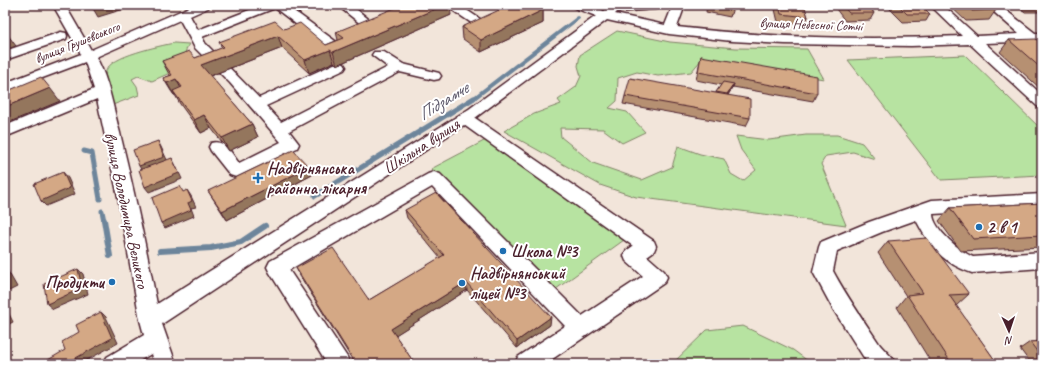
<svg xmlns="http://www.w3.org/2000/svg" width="1047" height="369" font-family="Caveat,sans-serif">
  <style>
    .green { fill: #b7e3a1; stroke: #808166 }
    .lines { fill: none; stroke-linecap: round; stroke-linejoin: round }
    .stream-far2 { stroke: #6d859b; stroke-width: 4 }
    .stream-far1 { stroke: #6d859b; stroke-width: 5 }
    .stream { stroke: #6d859b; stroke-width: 6 }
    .minor-casing { stroke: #4a1f2b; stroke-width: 3 }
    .minor { fill: #fff; fill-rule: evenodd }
    .wall { fill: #b69072; stroke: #4a1f2b }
    .shaded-wall { fill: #94765d; stroke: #4a1f2b }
    .building { fill: #d4a885; stroke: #4a1f2b }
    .poi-dot { fill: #1f6fb2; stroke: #fff; stroke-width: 1.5 }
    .labels { text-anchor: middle; stroke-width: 4; stroke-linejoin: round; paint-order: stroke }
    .far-street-label { font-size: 14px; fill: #4a1f2b; stroke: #fff }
    .street-label { font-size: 17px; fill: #4a1f2b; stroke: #fff }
    .poi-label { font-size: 17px; font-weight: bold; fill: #4a1f2b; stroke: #fff; text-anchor: start }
    .water-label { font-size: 18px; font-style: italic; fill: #5e5a6c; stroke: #fff }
  </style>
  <rect width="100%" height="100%" fill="#f2e5da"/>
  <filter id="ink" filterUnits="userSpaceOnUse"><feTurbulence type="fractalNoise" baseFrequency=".025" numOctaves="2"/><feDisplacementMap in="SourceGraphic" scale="8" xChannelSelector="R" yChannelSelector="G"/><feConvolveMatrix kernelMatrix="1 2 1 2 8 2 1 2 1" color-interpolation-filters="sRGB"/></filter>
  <g filter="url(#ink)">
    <path class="green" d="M617,31L670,42L736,48L807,49L824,79L701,60L691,72L658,76L637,72L618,78L617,101L609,108L627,112L645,132L622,143L603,129L560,128L561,137L593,163L642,180L672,167L678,146L700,154L724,159L731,174L743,181L756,170L741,150L736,136L769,140L806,135H837L862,143L875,159L853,152L826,156L821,164L846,225L636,197L600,185L504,131L534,114L561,104L558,100L576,87L581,76L578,66L580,55Z
      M174,43L189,44C184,51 185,59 183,67L152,81L138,76L132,79L137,86L139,95L110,106C109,97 104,79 106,71C110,56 160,46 174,43Z
      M965,55L1042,130V175L941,180L848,60Z
      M499,133L624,240L552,292L431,169Z
      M743,326L793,350L812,364H672L707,330Z"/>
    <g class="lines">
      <path class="stream-far2" d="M473,99L578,18"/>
      <path class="stream-far1" d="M84,151L92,153L100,199
        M315,196L474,98
        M102,211L104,221"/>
      <path class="stream" d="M104,220L110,256
        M160,251L211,248L241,242L265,226"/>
      <defs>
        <path id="minor" d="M53,5H65L91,50L194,5H210L208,8L190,16L198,30L262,5H286L342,46L344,49L342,52H332L275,8L202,37L205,43L259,98L334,64L339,63L344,64L346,67L344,70L266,106L281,122L388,67L372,55L374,52H384L403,64L439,73L441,76L439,79L434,80L400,72L289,131L299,144L297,148L236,177L230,175L211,151L209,147L211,143C225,139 231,153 239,163L281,142L230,83L195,48L180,20L96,57C109,80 113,108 120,133C134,190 146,247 157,304L469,109L596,16L575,8L573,5H590L604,11L614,5H661L659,8L655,9L617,12L615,14L665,25L673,5H685L677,27C771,38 867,40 962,36L930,5H943L977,36L1019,34L986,5H999L1035,33H1042V41L985,43L1042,95V108L1037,106L970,44L911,46L785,44L732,41L669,34L607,20L475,118L654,241L656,246L654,251L647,256L664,271L667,277L664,283L545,364H515L518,357L565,326L432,187L289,270L347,357L350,364H327L270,273L267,267L270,261L428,174L434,172L440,174L582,316L643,276L626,261L624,256L626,251L633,246L464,125L162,324L176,364H154L151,354L134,364H104L107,357L144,335L140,320L118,197L97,99L5,137V126L94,89L85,62L5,92V83L81,54Z
          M337,5H351L377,26L375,29H367Z
          M445,5H459L483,21L481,24H473Z
          M61,32L66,33L67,36L66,39L5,60V51Z
          M1042,194V208L933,214C933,229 961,252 973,257L1042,252V268L972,273C943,263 930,247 916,220L882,232L837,251L833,271C847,297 864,321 880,345C886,352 892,356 896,364H868L833,309L813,272L819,247L821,242L869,222L932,200Z"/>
      </defs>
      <use href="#minor" class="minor-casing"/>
      <use href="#minor" class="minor"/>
    </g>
    <path class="wall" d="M288,5H319L297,13Z
      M707,5H734L730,17L706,12Z
      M774,5H804L808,17L805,25L778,22Z
      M833,5H868L874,13L870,20L845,21Z
      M886,5H921L930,14L926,21L903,22Z
      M949,5H989L996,10L989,20L966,21Z
      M1017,5H1042V12H1025Z
      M543,10V23L481,52L463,39L462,27Z
      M451,15L337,65L334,62L309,73L282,48L210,76L252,124L258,137L229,151L211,128L201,133L180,104L175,95H174L171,91L163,78L170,76L162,61L195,58L222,48L219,42L284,29L326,45L338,40L336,32Z
      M1009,40L1042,43V90L1000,52Z
      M701,56L817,93L813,101L733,87L728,95L750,118L746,126L623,104L625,96L716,93L721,85L696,80Z
      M309,167L312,175L227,220L208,191Z
      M1042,203V247L961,251L939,221L950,208Z
      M405,210L550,325L517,348L467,290L395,335L415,364H355L300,276L296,268L369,300L440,258L407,218Z
      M888,241L969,294L956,306L997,363L996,364H932L897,307L906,296L878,253Z
      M1042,341V364H1031L1020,349L1030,342Z"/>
    <path class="shaded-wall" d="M70,5H78L71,7Z
      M91,5H137L98,17Z
      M303,5H319L297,13L295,8Z
      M445,5H450L451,15L337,65L333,52Z
      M543,10V23L481,52V40Z
      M5,31L16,46L5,50Z
      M278,36L282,48L207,77L201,65Z
      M330,50L334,62L309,73L305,60Z
      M176,79L183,92L173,91L175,95H174L167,83Z
      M734,84L733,87L723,102L724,99Z
      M50,88L60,101L5,124V107Z
      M204,115L211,128L201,133L194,120Z
      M252,124L258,137L229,151L222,138Z
      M158,141L161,147L168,162L143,172L139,166Z
      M172,158L175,164L182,179L149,192L145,187Z
      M309,167L312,175L227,220L222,211Z
      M63,172L68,178L75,194L46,206L41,201Z
      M187,190L191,196L196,207L191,208L194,216L165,228L161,223Z
      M5,266L17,287L5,293Z
      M78,269L83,274L88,294L53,309L47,304Z
      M466,282L467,290L394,336L391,329Z
      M5,306L13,322L5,326Z
      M101,312L106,317L118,343L80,364H65Z
      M551,317L550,325L517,348V341Z"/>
    <path class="building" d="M292,5H303L295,8Z
      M402,5H445L333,52L330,50L305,60L278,36L201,65L252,124L222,138L204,115L194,120L173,91L182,87L176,79L167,83L163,78L172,75L162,61L189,51L195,58L224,47L219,42L275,21L284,29L300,23L326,45L344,38L336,32Z
      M510,5H534L543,10L481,40L462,27Z
      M709,5H734L732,9Z
      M779,5H804L808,17L781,14Z
      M842,5H868L874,13H849Z
      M898,5H921L930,14H907Z
      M966,5H989L996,10L972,11Z
      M1036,39L1042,43V69L1009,40Z
      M701,56L817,76V93L698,72Z
      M41,77L50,88L5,107V92Z
      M630,78L750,99V118L625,96Z
      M723,82L734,84L727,94L716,92Z
      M158,141L164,157L139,166L133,150Z
      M293,150L309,167L222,211L208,191Z
      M172,158L179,173L145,187L139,170Z
      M63,172L70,188L41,201L34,184Z
      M180,186L183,192L187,190L192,201L188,203L191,210L161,223L152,198Z
      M436,193L551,317L517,341L466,282L391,329L415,364H356L296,268L333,248L369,300L444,255L405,210Z
      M1042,203V235L973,239L950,208Z
      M927,238L969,294L949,295L997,363L989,364H952L907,295L923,293L888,241Z
      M78,269L82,288L47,304L44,284Z
      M101,312L112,338L65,364H49L48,360L65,350L62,342L79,332L76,325Z
      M1042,341V358L1030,342Z"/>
  </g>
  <g class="poi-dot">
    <path d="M256 172h4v4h4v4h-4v4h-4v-4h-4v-4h4z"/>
    <circle cx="979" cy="227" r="4"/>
    <circle cx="503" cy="251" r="4"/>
    <circle cx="112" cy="282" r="4"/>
    <circle cx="462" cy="283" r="4"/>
  </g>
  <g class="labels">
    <g class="far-street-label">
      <text transform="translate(811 24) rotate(2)" y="5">вулиця Небесної Сотні</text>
      <text transform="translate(77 42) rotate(-22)" y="5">вулиця Грушевського</text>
    </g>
    <g class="street-label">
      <text transform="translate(421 146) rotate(-33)" y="6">Шкільна вулиця</text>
      <text transform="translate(127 210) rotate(78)" y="6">вулиця Володимира Великого</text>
    </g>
    <g class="poi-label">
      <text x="267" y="174">Надвірнянська<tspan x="267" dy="20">районна лікарня</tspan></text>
      <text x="987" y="233">2 в 1</text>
      <text x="511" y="257">Школа №3</text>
      <text x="470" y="279">Надвірнянський<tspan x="470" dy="20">ліцей №3</tspan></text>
      <text x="104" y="288" text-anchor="end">Продукти</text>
    </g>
    <g class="water-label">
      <text transform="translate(443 101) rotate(-32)" y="6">Підзамче</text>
    </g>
  </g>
  <rect width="1047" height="369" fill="none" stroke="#fff" stroke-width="20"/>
  <rect x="10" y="10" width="1027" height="349" fill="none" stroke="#4a1f2b" stroke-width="1.5" filter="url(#ink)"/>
  <g transform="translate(1009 331) rotate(177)" stroke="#ffffff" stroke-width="3" paint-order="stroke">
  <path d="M0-3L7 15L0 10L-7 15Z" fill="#4a1f2b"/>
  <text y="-6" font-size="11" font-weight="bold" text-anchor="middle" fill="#4a1f2b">N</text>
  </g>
</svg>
